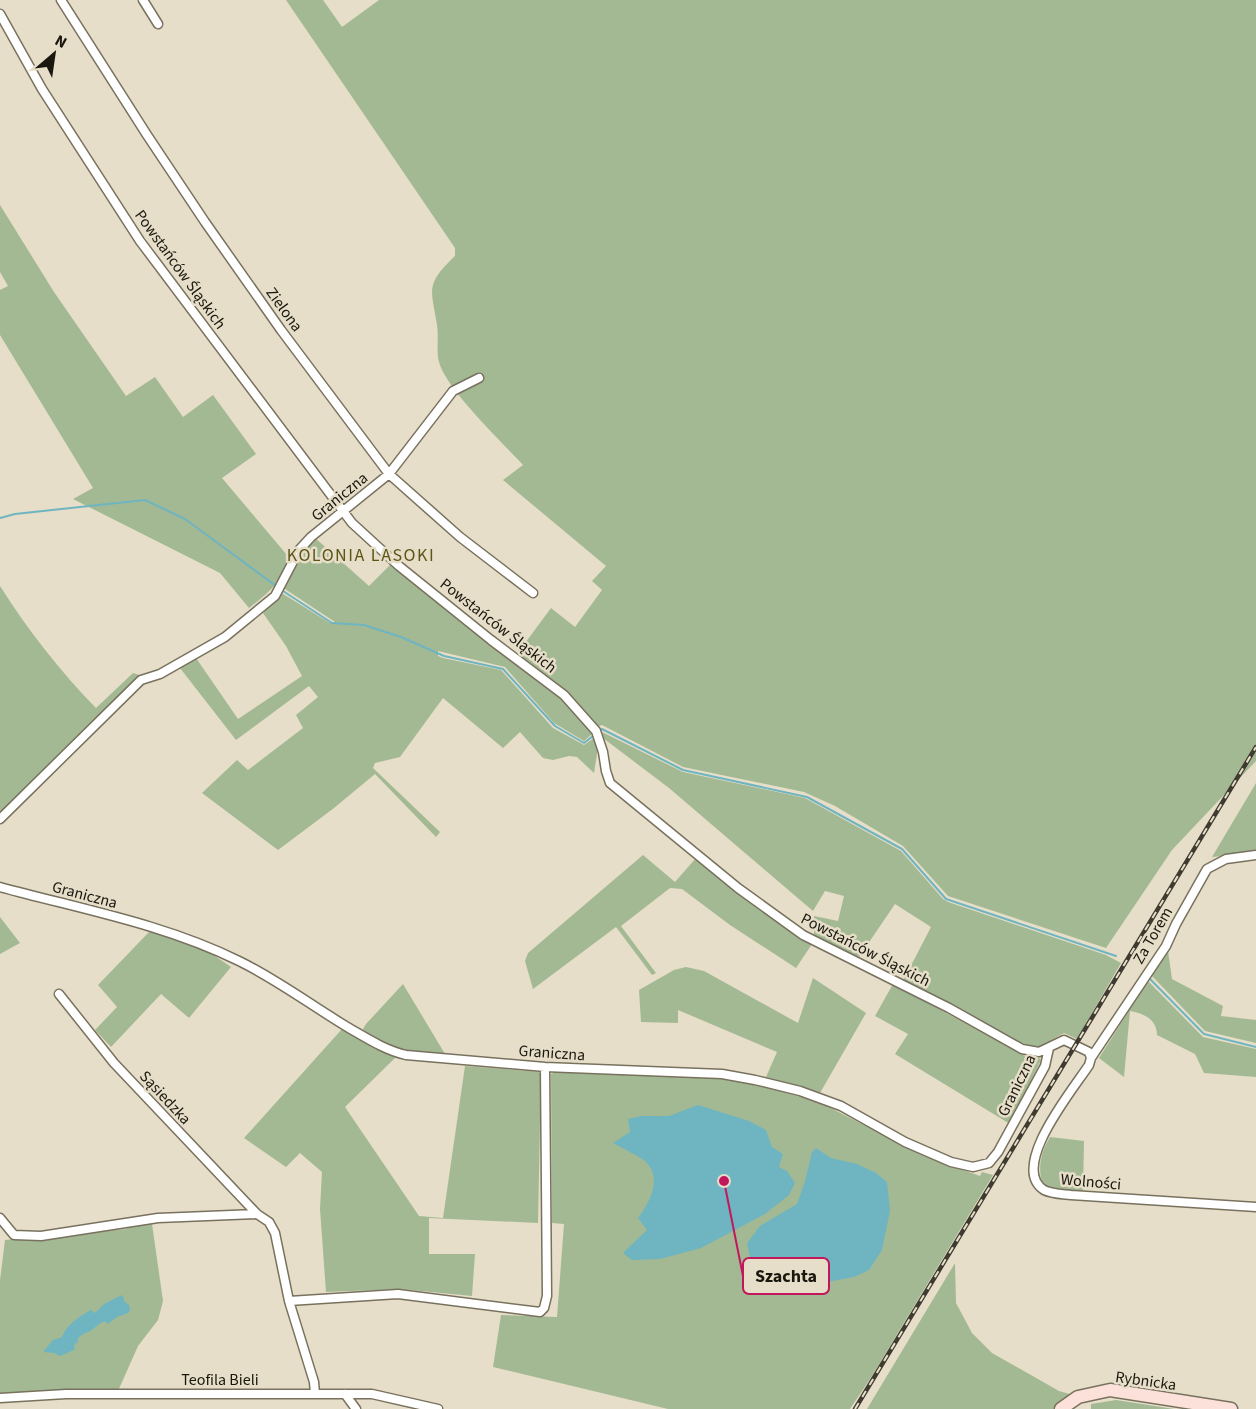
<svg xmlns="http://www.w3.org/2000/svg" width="1256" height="1409" font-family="'Source Sans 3',sans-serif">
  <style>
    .green { fill: #a3b993 }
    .water { fill: #6eb5c1 }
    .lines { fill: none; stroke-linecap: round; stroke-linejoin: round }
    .stream { stroke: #6eb5c1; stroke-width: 2 }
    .street-casing { stroke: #78715e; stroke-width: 11 }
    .secondary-casing { stroke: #78715e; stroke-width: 15 }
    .street { stroke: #fff; stroke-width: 8 }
    .secondary { stroke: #fce1db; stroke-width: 12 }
    .rail-casing { stroke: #3f3b30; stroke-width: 4.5 }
    .rail { stroke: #e6dec8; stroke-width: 2; stroke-dasharray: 7; stroke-linecap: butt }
    .labels { text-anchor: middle; stroke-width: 5; stroke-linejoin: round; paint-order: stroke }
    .street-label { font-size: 16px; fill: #1a170f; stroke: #e6dec8 }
    .neighbourhood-label { font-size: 18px; letter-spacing: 1.5px; fill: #5d5417; stroke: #e6dec8 }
    .leader { fill: none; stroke: #c2185b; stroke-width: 2 }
    .callout-dot { fill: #c2185b; stroke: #e6dec8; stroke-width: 2 }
    .callout { fill: #e6dec8; stroke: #c2185b; stroke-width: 2 }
    .callout-label { font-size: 18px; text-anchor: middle; font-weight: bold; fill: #1a170f }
  </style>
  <rect width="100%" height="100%" fill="#e6dec8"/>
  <path class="green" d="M286,0H323L342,27L379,0H1256V761L1172,850L1106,948L948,896L903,846L835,806L804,792L683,767L602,725L597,727L574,699L517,654L551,608L575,627L602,590L592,581L606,566L503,480L523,465C502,442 446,389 439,362C436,351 439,337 437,325C431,288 425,285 455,256V248Z
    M0,205L54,292L126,396L155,377L183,417L213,395L256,454L222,478L287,555C286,580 267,594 249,608L220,573L73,499L93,488L0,335V290L8,286L0,272Z
    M314,537L369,586L390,565L562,699L582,721L592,734L584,741L554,723L505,667L438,651V656L443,658L501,670L553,728L584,745L594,738L598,747L594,773L577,757L569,756L553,760L543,758L520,732L503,748L443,698L400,757L375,763L373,768L440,832L436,837L375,774L334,808L278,850L202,793L237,760L248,770L303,728L296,715L318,697L309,686L236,740L180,668L196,658L238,719L302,676L286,646L263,613L280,592L330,623L335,622L282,587L301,551Z
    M0,586C27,629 60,671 96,708L133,673L142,676L0,813Z
    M602,732L683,772L805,798L901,851L943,899L948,902L1106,955L1121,963L1077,1039L1064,1033L1037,1048L1010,1039L903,981L931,927L895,904L859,957L814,936V916L838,921L844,896L825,891L813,911L669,788L603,738Z
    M1256,783V853L1212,857Z
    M643,855L675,882L696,858L790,932L812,944L796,968L730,925L682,889L670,888L621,926L656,973L652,975L616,927L533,989L525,961L528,953Z
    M0,917L20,943L0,954Z
    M150,931L202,947L231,967L189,1018L161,994L111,1047L95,1030L117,1007L98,985Z
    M1168,951L1172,979L1223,1006L1221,1016L1256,1020V1043L1205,1031L1152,976Z
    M686,967L704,971L798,1023L813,978L866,1013L820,1093L766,1077L777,1052L678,1010V1023L641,1022L639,990L674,970Z
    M1148,981L1203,1037L1256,1049V1077L1204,1073L1195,1054L1157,1035C1157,1020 1144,1013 1130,1011L1124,1077L1099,1058Z
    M403,984L445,1054L402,1051L366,1035L363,1029L366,1024Z
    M893,984L1027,1057L1037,1056L1041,1060L1010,1124L895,1054L908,1034L875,1016Z
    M342,1029L375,1049L396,1057L345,1107L419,1216L443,1218L465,1066L541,1072L538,1223L429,1218V1254H475L472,1296L400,1289L326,1292L320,1209L322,1172L300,1153L286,1167L244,1138Z
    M558,1071L728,1077L819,1102L924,1156L980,1176L982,1172L993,1175L872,1376L850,1409H668L493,1367L501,1315L557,1317L564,1224L552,1223L551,1074Z
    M1050,1137L1084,1141L1083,1194L1043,1185C1037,1168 1041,1152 1050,1137Z
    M152,1224L163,1301L158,1320L138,1346L118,1391L0,1394V1280L5,1240L127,1229V1226Z
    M955,1263L956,1303L972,1333L992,1353L1059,1391L1073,1395L1053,1409H867Z
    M1116,1400L1174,1409H1091V1404Z"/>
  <path class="water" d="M698,1105L749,1121L766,1130L772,1147L783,1154L779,1167L787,1171L795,1183L789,1195L765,1214L701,1248L660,1259L632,1260L623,1253L647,1230L638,1218C649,1203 663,1179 646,1162C641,1157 620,1147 613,1143L630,1132L628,1119L641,1116H669Z
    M816,1148L831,1158L857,1164L876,1173L887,1182L890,1211L882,1250L869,1270L854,1277L817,1284L765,1272L751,1263L747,1243L760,1226L797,1204L805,1181L812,1152Z
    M122,1295L125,1302L129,1305L130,1310L128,1313L117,1317L108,1324L105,1321C97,1324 96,1328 90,1331C85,1334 83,1333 78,1338V1343H75L74,1350L60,1356L54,1353L43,1352L53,1340L62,1337C66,1325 80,1316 91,1310L95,1313L104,1304Z"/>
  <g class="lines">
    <path class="stream" d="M0,518L15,514L145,500L185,519L276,586
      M283,591L332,623L364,625L401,637L444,656L503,669L555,726L584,743L593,736
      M599,731L602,729L683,770L807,797L902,849L946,899L1116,956
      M1149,978L1204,1034L1256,1047"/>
    <defs>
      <path id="street" d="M61,0L147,135L205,222L281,330L389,474L460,537L533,593
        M143,0L158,24
        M0,14L42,89L140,241L352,523L399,566L491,640L564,695L596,731L603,752L606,771L610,783L738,888L803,935L949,1008L1022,1049L1039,1052L1064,1040L1089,1052L1091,1058L1089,1065C1075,1087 1008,1167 1044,1190C1052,1194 1063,1194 1071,1195L1256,1207
        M0,819L141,680L160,674L225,637L275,596L299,550L311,537L389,474L453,391L479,378
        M0,887C81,909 164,924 239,961C278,980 312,1006 349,1028C368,1039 385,1050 406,1055L545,1067L722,1074L755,1080L800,1091L841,1106L905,1142L951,1162L973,1167L989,1163L998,1152L1045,1066L1049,1048
        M59,994L114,1063L257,1214L269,1222L275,1233L289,1301L314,1382L315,1394
        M1091,1058L1166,946L1176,924L1207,869L1226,859L1256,855
        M0,1218L14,1235L41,1236L158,1218L257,1214
        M289,1301L398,1294L540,1312L544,1308L547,1296L545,1067
        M345,1394L356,1409
        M0,1398L66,1394H372L438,1409"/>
      <path id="secondary" d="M1061,1409L1078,1397L1110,1390L1231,1409"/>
    </defs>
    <use href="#street" class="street-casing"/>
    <use href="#secondary" class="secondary-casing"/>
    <use href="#street" class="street"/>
    <use href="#secondary" class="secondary"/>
    <defs>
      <path id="rail" d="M855,1409L1256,747"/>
    </defs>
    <use href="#rail" class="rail-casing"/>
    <use href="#rail" class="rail"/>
  </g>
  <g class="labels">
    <g class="street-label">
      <text transform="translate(181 269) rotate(54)" y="6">Powstańców Śląskich</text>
      <text transform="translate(285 309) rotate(54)" y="6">Zielona</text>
      <text transform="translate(339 496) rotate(-39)" y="6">Graniczna</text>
      <text transform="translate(499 625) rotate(38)" y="6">Powstańców Śląskich</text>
      <text transform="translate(85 894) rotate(15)" y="6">Graniczna</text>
      <text transform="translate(1152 935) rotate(-60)" y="6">Za Torem</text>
      <text transform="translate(866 949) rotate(27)" y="6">Powstańców Śląskich</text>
      <text transform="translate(552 1052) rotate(4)" y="6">Graniczna</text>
      <text transform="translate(1016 1085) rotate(-64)" y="6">Graniczna</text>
      <text transform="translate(166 1097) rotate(47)" y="6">Sąsiedzka</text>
      <text transform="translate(1091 1181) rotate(5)" y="6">Wolności</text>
      <text x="220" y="1385">Teofila Bieli</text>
      <text transform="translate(1146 1380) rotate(8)" y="6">Rybnicka</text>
    </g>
    <g class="neighbourhood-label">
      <text x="361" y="561">KOLONIA LASOKI</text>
    </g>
  </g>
  <path class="leader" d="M724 1181L743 1276"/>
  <circle class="callout-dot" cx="724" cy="1181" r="6"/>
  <rect class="callout" x="743" y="1258" width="86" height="36" rx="6"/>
  <g class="callout-label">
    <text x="786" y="1282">Szachta</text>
  </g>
  <g transform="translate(54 54) rotate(29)" stroke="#e6dec8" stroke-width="4.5" paint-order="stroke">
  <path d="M0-4.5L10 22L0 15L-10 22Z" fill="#1a170f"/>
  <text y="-9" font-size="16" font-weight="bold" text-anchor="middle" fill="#1a170f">N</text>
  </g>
</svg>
